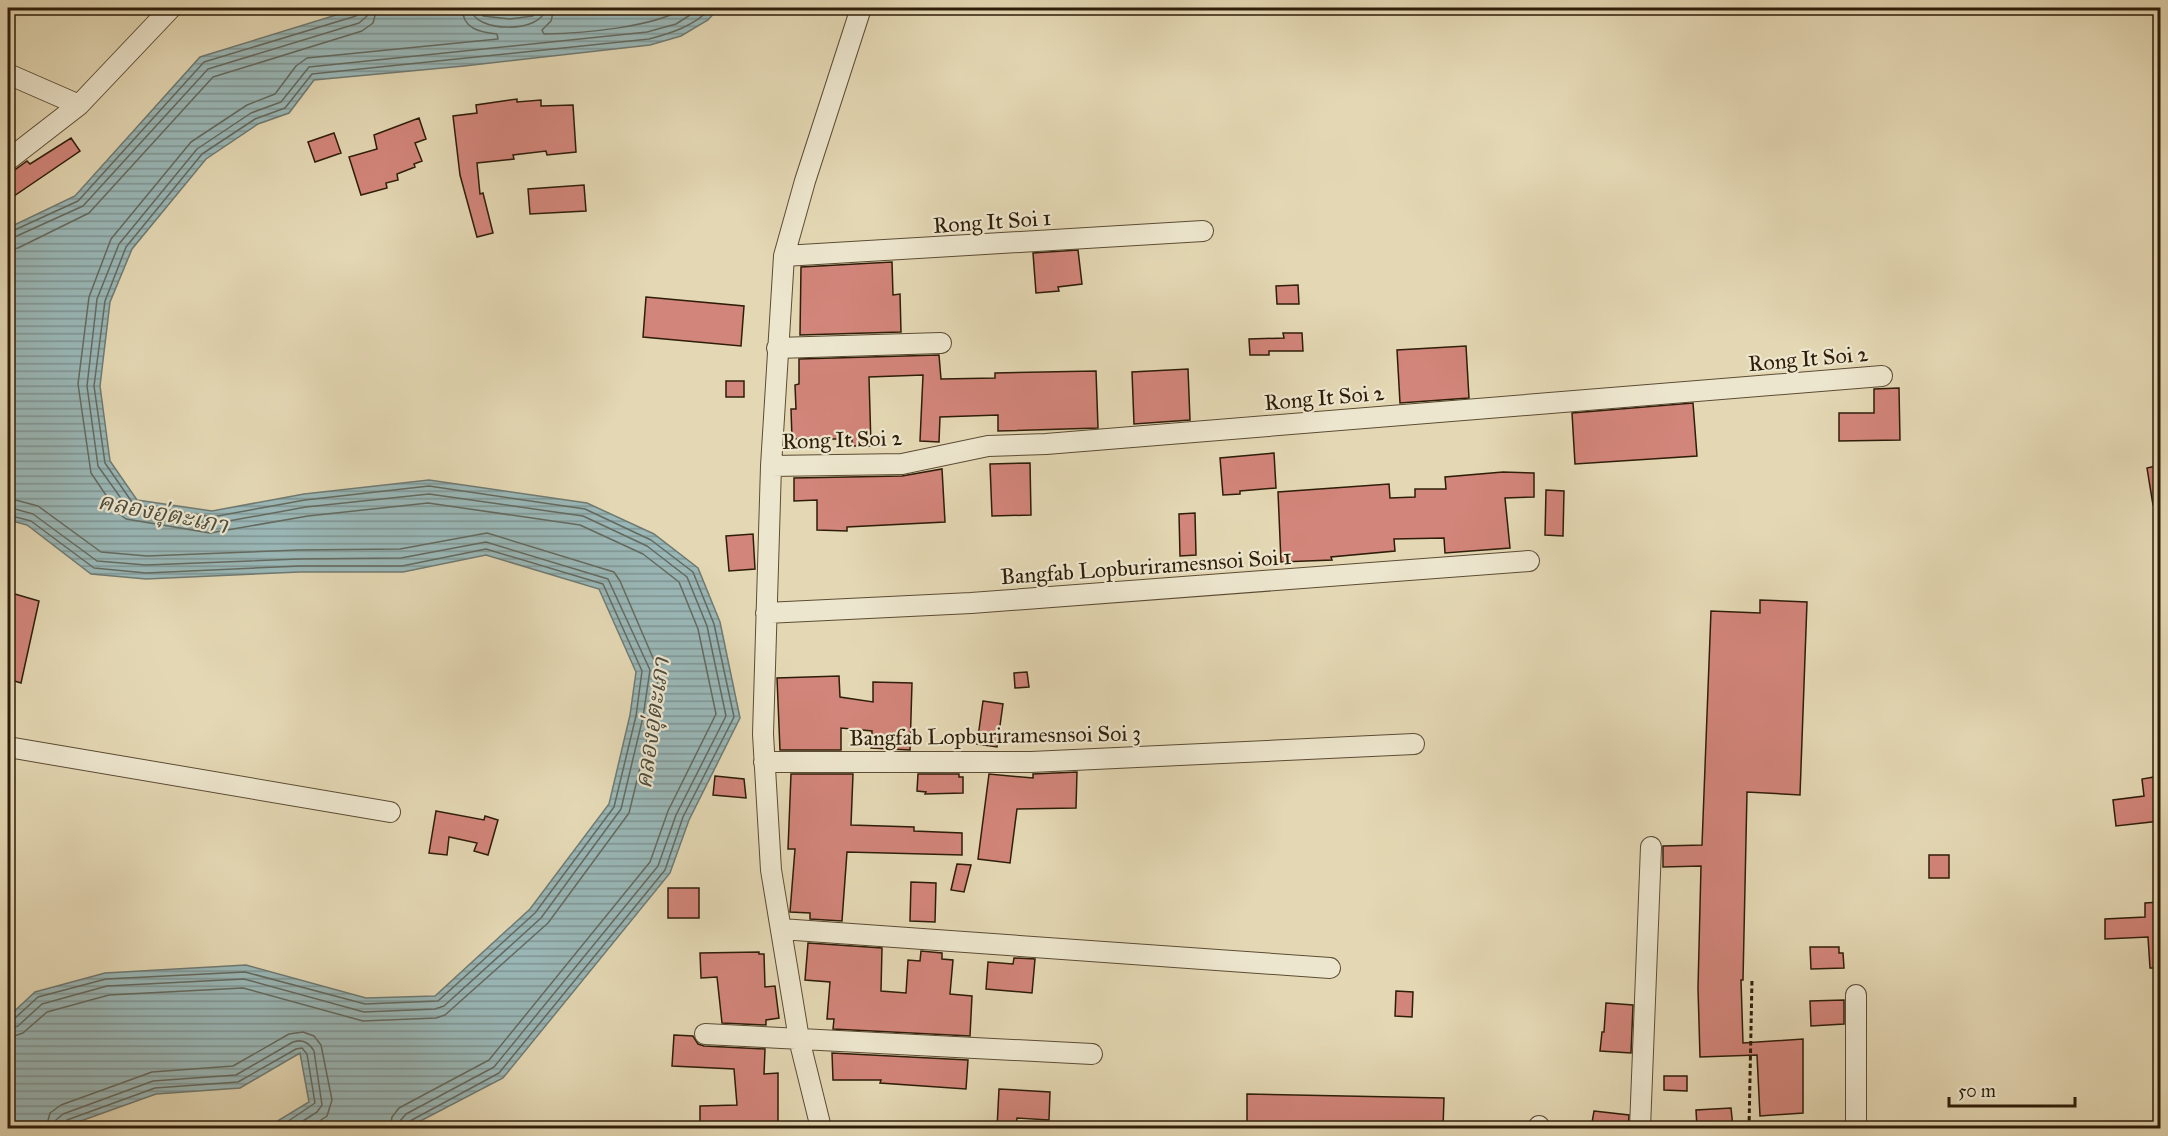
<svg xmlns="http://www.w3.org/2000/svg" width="2168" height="1136" font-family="'IM FELL Great Primer','Noto Serif Thai',serif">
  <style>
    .water { fill: url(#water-rules); stroke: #6f7a72; stroke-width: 1.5 }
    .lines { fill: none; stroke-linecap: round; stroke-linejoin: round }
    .shore { stroke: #646a60; stroke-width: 1.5 }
    .building { fill: #d2857a; stroke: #2e1d09; stroke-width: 1.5 }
    .minor-casing { stroke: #5c4c34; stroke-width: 22 }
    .path { stroke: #2e1d09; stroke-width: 3; stroke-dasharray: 4.5 3; stroke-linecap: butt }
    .minor { stroke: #ede6ce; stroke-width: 20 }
    .labels { text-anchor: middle; stroke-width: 4.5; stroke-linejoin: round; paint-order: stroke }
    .street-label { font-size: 22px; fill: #2e1d09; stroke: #ede6ce }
    .water-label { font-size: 24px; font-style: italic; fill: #4e4c3e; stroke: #ede6ce }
  </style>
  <defs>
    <pattern id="water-rules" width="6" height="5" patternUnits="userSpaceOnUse" patternTransform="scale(1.5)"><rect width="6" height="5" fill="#9ab8b8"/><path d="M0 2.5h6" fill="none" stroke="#7e9594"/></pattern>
  </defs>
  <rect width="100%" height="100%" fill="#e4d8b4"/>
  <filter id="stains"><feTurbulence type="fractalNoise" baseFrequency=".00333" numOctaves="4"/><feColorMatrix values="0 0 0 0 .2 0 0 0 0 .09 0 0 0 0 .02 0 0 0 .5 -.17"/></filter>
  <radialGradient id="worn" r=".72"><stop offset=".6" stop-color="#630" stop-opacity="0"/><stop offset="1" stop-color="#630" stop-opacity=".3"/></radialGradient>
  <path class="water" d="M375,8H455L511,13L554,8H719L708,20L681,36L650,45L464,66L314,80L289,113L258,124L206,159L132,249L110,302L100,386L110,461L137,500L212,511L304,494L429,480L587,503L654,534L698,568L720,622L740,718L689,820L670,873L503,1078L407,1128H266L309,1102L300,1053L240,1088L156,1094L61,1128H8V1017L35,992L105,973L246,965L366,998L435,996L530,909L609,804L630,715L636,672L599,589L486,555L403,572H300L146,579L91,574L27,525L8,520V228L75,196L200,57L349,11Z"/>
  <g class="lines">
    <path class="shore" d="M471,8C472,33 544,34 545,8
      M479,8L483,16L510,19L533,16L537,8
      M554,8L551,21L542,30L544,34C584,33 651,28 685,8
      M8,233L78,201L204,62L356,16L361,8
      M8,240L83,206L208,69L359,23L367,16L368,8
      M8,249L18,248L89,213L213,77L362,31L373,23L377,8
      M8,498L38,506L101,552L147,556L299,550L400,549L487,533L614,572L620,581L659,672L652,719L629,813L548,923L445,1015L436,1018L363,1021L243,988L109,995L47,1012L23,1033L8,1038
      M8,507L33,514L97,561L146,565L299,559L401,558L486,542L608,579L650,670L643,717L621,809L541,918L444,1006L435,1009L364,1012L244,979L107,986L42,1004L18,1026L8,1029
      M8,515L31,521L94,568L146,573L300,566H402L486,549L603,584L642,671L636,716L614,807L535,913L438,1001L365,1004L245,972L106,979L38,997L14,1019L8,1021
      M46,1128L50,1113L61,1105L152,1072L233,1066L289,1034L303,1032L314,1036L321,1045L332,1100L327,1116L309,1128
      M55,1128L56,1120L63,1114L153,1081L236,1075L293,1042C302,1039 309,1042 314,1051L322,1105L317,1112L292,1128
      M62,1128L67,1120L155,1088L238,1082L296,1049L302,1048L307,1054L315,1103L278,1128
      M390,1128L392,1117L399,1108L489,1060L650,862L668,811L716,714L698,629L679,582L643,554L580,525L428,503L308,516L210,533L126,519L118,513L91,473L78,384L89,297L111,239L191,142L247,105L275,94L296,66L307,58L498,39L497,34C479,32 463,29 462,8
      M399,1128L400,1121L406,1114L494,1067L658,866L676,815L726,716L707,626L687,577L647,546L583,516L429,494L306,507L212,524L130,511L98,466L87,386L97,299L119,244L197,149L251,113L281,102L309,67L647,32L676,24L701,8
      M406,1128L410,1121L499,1073L665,870L683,817L734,717L714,624L693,572L651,540L585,509L429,486L305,500L212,517L134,505L105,463L94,386L105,301L126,247L202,154L255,119L285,108L312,74L649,39C672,33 694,26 711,8"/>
  </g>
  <path class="building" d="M517,99V102L541,100V106L573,105L576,152L547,155L546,151L513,155L514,159L477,163L480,194L483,193L493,233L477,237L460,175L453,116L477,113L476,105Z
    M419,118L426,139L415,143L422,161L414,164L415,167L397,174L398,180L386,183L387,188L361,195L349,157L377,149L374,135Z
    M334,133L341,153L315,162L308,142Z
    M71,138L80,151L14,196L8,186V175L27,161L30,164Z
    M584,185L586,211L530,214L528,189Z
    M1078,250L1082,284L1058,287L1059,291L1036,293L1033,253Z
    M892,262L893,295L900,294L901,332L800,335L801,267Z
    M1298,285L1299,304H1277L1276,286Z
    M646,297L744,306L741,346L643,337Z
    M1283,333H1302L1303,351H1269V355H1250L1249,339L1284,338Z
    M1466,346L1469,398L1400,403L1397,350Z
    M939,355L941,379L995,378V373L1096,371L1098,428L998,431V415L940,417L939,442L920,441L923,375L869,377L871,446H852V439H792L791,409H796L795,385L799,384V359Z
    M1188,369L1190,420L1134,424L1132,372Z
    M726,381H744V397H726Z
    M1899,388L1900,440L1839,441V413H1874V389Z
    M1693,403L1697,456L1575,464L1572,413Z
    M1274,453L1276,488L1240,491V494L1223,495L1220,458Z
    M1030,463L1031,515L992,516L990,464Z
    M2160,465V504L2153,505L2147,468Z
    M942,469L945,522L847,527V531L817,530V500L794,501V478L902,476Z
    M1503,472L1534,473V497L1505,498L1510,548L1445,553L1444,538L1394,539L1395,551L1331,557L1332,560L1281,562L1278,492L1389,484L1390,498L1415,497V489H1446L1445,477Z
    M1546,490L1564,491L1563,536L1545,535Z
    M1195,513L1196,555L1180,556L1179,514Z
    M753,534L755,569L729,571L726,536Z
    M8,592L39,601L21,683L8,679Z
    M1760,600L1807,602L1800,795L1747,792L1743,980H1741L1743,1043L1803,1039V1113L1760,1116L1757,1055L1700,1057L1698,988L1701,866L1663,867V846L1702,845L1711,611L1760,613Z
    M1027,672L1029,687L1015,688L1014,673Z
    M839,676L840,697L873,702V682L912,683L910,750L871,748L872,731L841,728V750H780L777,678Z
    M983,701L1003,704L997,747L977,744Z
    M1077,772L1076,808L1017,809L1010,863L978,859L989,774L1033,778V774Z
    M791,774H853L851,825L914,827V831L962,833V855L847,852L842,921L810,919V913L790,912L795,849H788Z
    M918,774H959V777H963V793L925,794L926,792L917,791Z
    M715,776L744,779L746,798L713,795Z
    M2160,776V821L2116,826L2113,800L2144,796L2142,779Z
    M436,811L484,820L485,816L498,820L488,855L474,851L477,843L449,837L447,855L429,853Z
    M1929,855H1949V878H1929Z
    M957,864L971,865L964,892L951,890Z
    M911,882L936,883L935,922L910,921Z
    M668,888H699V918H668Z
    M2160,902V968H2150L2148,937L2105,939V919L2145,917V903Z
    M808,943L882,948L881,991L906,993L908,960L920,961L921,951L942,953V959L953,960L950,994L972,996L970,1036L833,1029L834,1019H827L830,982L805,980Z
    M1810,947H1839V953H1843L1844,968L1811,969Z
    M759,952V954H764L765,987L775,986L779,1018L766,1020V1025L722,1023L717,977L701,978L700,953Z
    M1014,958L1035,959L1032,993L986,989L988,962L1013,964Z
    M1396,991L1413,992L1412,1017L1395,1016Z
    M1844,1000V1024L1811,1026L1810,1001Z
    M1606,1003L1633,1005L1631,1053L1600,1051L1602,1032H1604Z
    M674,1035L693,1036L698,1044L704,1046L765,1049L764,1074L778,1073V1128H700V1106L737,1105L734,1069L672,1066Z
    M832,1053L968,1060L966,1089L880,1083L881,1080H833Z
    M1664,1076H1687V1091L1664,1090Z
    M999,1089L1050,1092L1049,1120L1017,1118L1016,1128H997Z
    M1247,1094L1444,1098L1443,1128H1247Z
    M1731,1108L1733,1128H1697L1696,1110Z
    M1594,1111L1629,1115L1628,1128H1591Z"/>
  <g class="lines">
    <defs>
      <path id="minor" d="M8,74L79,105
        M8,160L79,105L171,8
        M784,256L1203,231
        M777,348L941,343
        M771,466L902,464L988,446L1046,444L1882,376
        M766,613L971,603L1529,561
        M8,747L390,812
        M764,762H1031L1414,744
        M781,929L1330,968
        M705,1034L1092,1054
        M821,1128L799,1039L771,870L763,734L771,466L784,256L805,181L861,8
        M1539,1128V1126
        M1640,1128L1651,847
        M1856,1128V995"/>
    </defs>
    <use href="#minor" class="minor-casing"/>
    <path class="path" d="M1749,1128L1752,979"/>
    <use href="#minor" class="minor"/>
  </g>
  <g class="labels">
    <g class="street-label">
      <text transform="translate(992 221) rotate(-4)" y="8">Rong It Soi 1</text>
      <text transform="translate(1808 358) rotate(-5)" y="8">Rong It Soi 2</text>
      <text transform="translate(1324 397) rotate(-5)" y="8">Rong It Soi 2</text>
      <text transform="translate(842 439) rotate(-2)" y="8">Rong It Soi 2</text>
      <text transform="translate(1146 566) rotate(-4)" y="8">Bangfab Lopburiramesnsoi Soi 1</text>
      <text transform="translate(995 735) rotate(-1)" y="8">Bangfab Lopburiramesnsoi Soi 3</text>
    </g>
    <g class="water-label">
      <text transform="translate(163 513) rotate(11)" y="8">คลองอุ่ตะเภา</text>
      <text transform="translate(652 723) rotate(-82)" y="8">คลองอุ่ตะเภา</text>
    </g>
  </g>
  <rect width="2168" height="1136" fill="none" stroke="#e4d8b4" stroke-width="30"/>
  <rect x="9" y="9" width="2150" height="1118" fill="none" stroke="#2e1d09" stroke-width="3"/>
  <rect x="15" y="15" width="2138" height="1106" fill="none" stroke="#2e1d09" stroke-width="1.5"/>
  <path d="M1949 1097v9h126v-9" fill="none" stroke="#2e1d09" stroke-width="3"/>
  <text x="1958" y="1097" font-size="18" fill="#2e1d09" stroke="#ede6ce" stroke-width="4.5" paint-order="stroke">50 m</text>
  <rect width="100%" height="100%" filter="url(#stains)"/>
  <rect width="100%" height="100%" fill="url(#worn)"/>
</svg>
